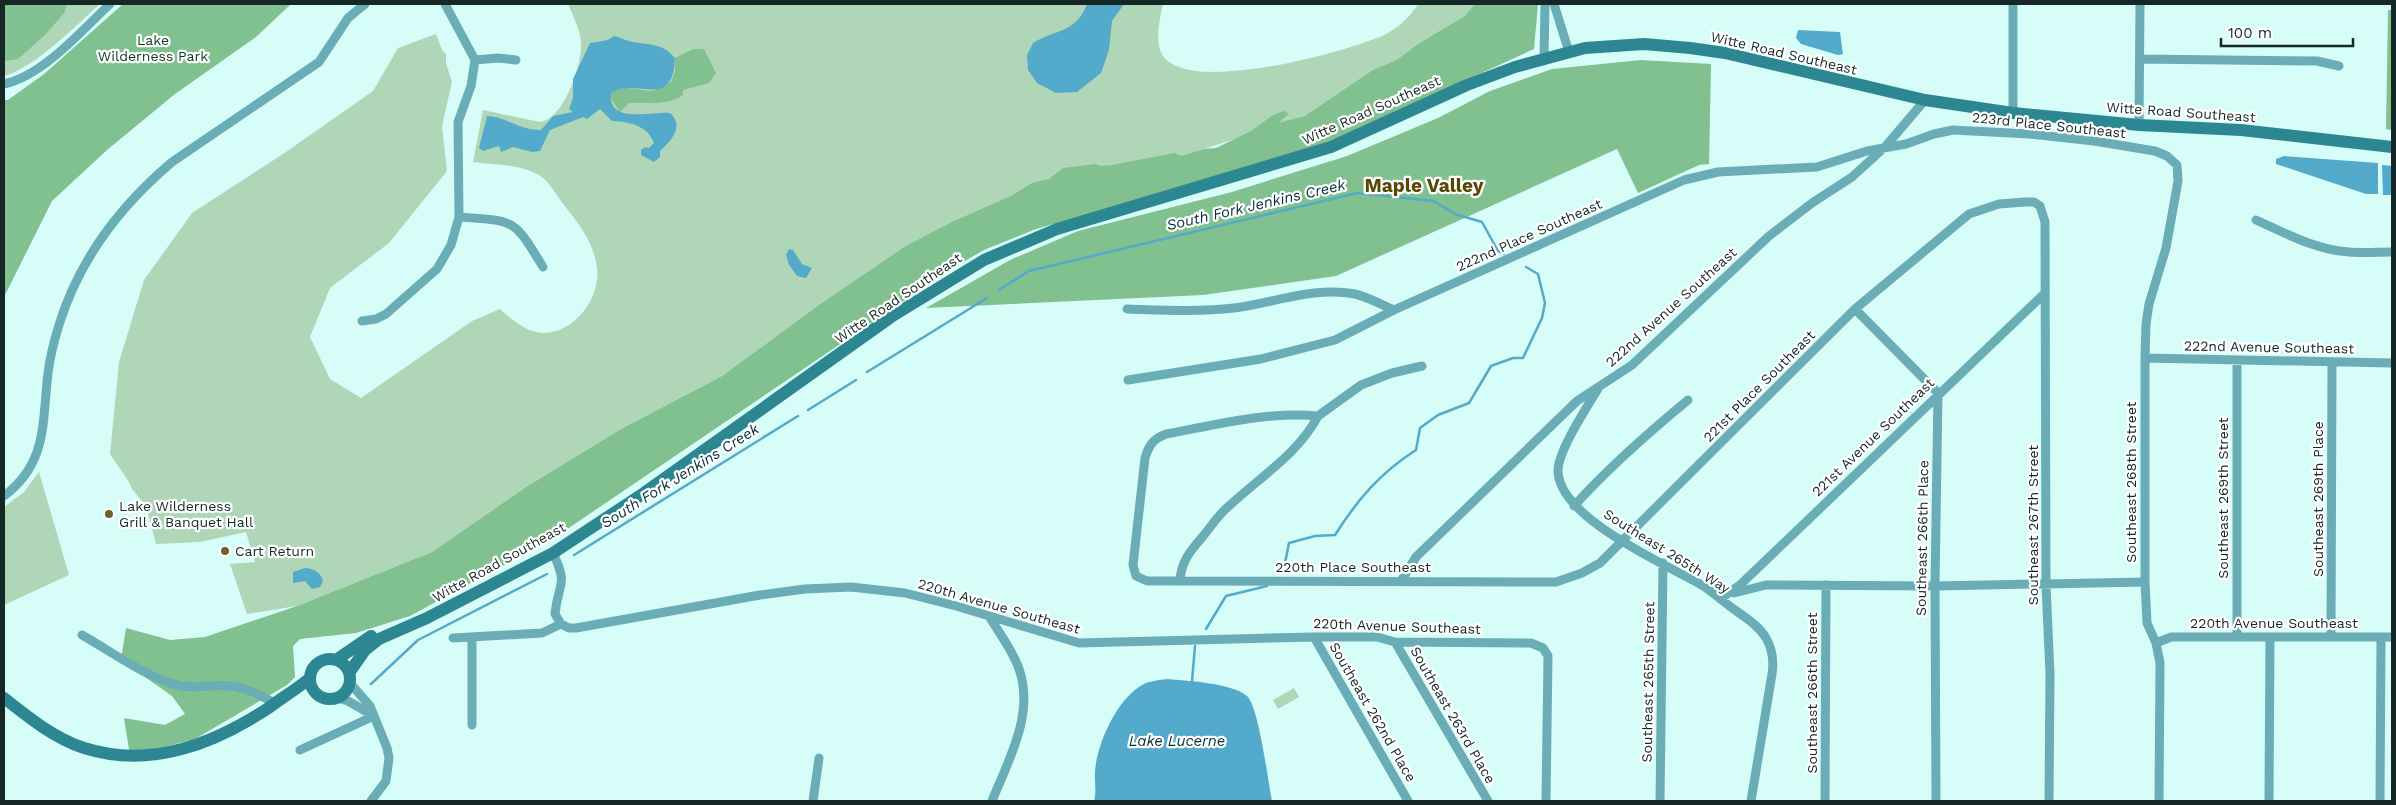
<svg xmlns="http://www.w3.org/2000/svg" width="2396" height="805" font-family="'Work Sans',sans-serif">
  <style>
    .green { fill: #afd7b7 }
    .forest { fill: #81c08f }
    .water { fill: #54aaca }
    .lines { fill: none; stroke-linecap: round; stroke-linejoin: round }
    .stream { stroke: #54aaca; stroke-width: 2.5 }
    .street { stroke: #6aadb6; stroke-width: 9 }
    .secondary { stroke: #2c8792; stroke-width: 12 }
    .poi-dot { fill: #6f612e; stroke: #fff; stroke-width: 2 }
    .labels { text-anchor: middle; stroke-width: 4.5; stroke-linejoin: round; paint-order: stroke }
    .park-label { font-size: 14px; fill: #08391a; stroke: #fff }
    .street-label { font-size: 14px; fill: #152826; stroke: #fff }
    .poi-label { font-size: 14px; fill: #152826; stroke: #fff; text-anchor: start }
    .water-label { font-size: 15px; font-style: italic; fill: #052f3c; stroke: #fff }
    .district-label { font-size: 19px; font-weight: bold; fill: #574807; stroke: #fff }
  </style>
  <rect width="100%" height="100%" fill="#d7fdf8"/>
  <path class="green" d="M4,4H100C77,25 33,69 4,76Z
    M568,4H1163C1160,18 1154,43 1163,56C1190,95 1347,52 1384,35C1397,29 1411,16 1418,4H1484L1369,95L904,247L823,302L722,376L621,429L526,487L432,552L297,606L247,614L230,564L255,562L246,532L200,542L156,544L146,506L132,489L129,482L110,454L119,362L144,280L192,213L286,152L373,91L398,48L436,34L442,50L446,54V63L452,82L442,126L447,171L389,243L330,288L310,337L330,379L361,398L472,321L500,309C511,319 526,332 542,333C574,334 601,298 597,268C594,243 579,224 564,205C556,195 548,179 537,174C519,164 493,165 473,162L483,110L540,122C564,119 582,65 581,44C581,31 573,16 568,4Z
    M39,472L69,575L4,605V507L24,492Z
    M1294,688L1299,697L1278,709L1273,700Z"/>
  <path class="forest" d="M4,4H67L64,13L46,34L18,59L4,61Z
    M123,4H291L256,37L175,94L107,150L52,201L4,297V100H8L44,74Z
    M1475,4H1538L1534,49L1328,143L1283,159L1036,229L984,250L951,269L554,538L410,616L356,633L300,639L293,646L295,677L287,685L195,739L130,756L124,718L165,725L185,714L172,696L121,660L126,628L170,640L205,637L297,606L432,552L526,487L621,429L722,376L823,302L904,247L952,222L1011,196L1032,183L1049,179L1063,168L1095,164L1100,166L1112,165L1175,153L1181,156L1204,149L1216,148L1251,131L1273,115L1284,111L1289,114L1278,123L1305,116L1373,70L1397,60L1418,44L1465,16Z
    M2388,10H2392V130L2386,129Z
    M693,49H704L716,73L709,83L683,90V95C669,106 646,102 629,103L620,112L610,97L611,93L619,87L652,91L671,82L675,71V58Z
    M1641,60L1711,64L1709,164L1699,165L1638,193L1617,149L1336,276L1203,295L926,308L1010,260L1078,231L1232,192L1347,156L1438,118L1490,91L1552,69Z"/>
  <path class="water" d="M1087,4H1124L1112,21L1109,50L1101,73L1077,92L1056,93L1037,83L1028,70L1027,55L1033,43C1056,29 1076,33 1087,4Z
    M1798,30L1840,32L1843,54L1838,55L1801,44L1796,38Z
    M614,36C620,37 626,41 633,42C650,45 663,43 675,58C673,112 636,76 611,93C607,125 654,111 670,113C685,126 671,141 660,151V157L654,162L641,155V150L645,147L649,148L654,143C647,125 630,122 612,121L600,109L587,119L583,117L550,130L540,151L532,152L513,147L501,152L499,146L483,151L479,148L487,116C508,117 518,130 541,130L553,116L573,112L569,109L573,98V79L590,43L608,40Z
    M2284,156L2378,163V194H2366L2276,164V159Z
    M2382,165L2392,166V195H2383Z
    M789,249L793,250L802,264L812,268L806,278L797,276L789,265L786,255Z
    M305,568C314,568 321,573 323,581L320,587L312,589L305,581L293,583V572Z
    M1168,679C1188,681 1232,683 1247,696C1259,707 1268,782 1272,801H1094C1097,791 1094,781 1095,771C1097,744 1116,702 1139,687C1147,681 1158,680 1168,679Z"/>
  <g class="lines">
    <path class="stream" d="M999,290L1029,271L1357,193L1434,201L1455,214L1482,222L1498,251L1504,254
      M867,372L987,298
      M808,410L856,380
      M574,555L798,416
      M1283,573L1289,543L1315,536L1335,535C1358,499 1380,473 1416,450L1420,428L1438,415L1469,403L1491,366L1513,358H1523L1542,318L1545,303L1538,274L1526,267
      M1206,629L1226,596L1267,586
      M1192,681L1195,646
      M371,684L418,640L547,574"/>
    <path class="street" d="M1554,4L1569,52
      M2013,4V113
      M1544,59L1545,4
      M2140,59L2317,61L2339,66
      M475,60L498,58L516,60
      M4,84C43,76 82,30 110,4
      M2139,125L2140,4
      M459,217C516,221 513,218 543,267
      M2256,220C2285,233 2316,250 2349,252C2363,253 2378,252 2392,252
      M1127,309C1162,310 1199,312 1234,308C1274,303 1315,286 1355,294C1368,297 1382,305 1394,310
      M1855,309L1938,393L1935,586L1936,801
      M362,321L376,319L386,314L437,269L451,245L459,217L458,122L471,86L475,60L445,4
      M2145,358L2392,363
      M1422,366L1392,373L1361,385L1318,416C1268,411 1215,425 1166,434C1153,439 1149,445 1145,458L1133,565L1136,576L1147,581H1180L1556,582L1582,573L1600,563L1855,309L1969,214L1999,204L2025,202H2034L2040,206L2045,222L2046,585L2050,674L2049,801
      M1128,380L1261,359L1335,340L1394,310L1684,180L1718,172L1817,167L1867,151L1906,144L1934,134L1953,130L2029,134L2094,141L2155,151L2167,156L2177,165L2178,181L2166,248L2149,304L2146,324L2145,358V582L2147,623L2156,643L2160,663L2159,801
      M1599,387C1588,406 1558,450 1558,471C1559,519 1668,565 1705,587C1715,594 1725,603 1735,610C1746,618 1759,626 1766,638C1773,650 1774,661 1772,674L1751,801
      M4,496C48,463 42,422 48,373C50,357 54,341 59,325C79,260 120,206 172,162L319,62L348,18L365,4
      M1574,506C1609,467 1648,433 1688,400
      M553,553C569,587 558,582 555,614L561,624
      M1180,581C1181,561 1191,550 1204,535C1212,525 1219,514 1229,506C1260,477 1298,454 1318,416
      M1401,581L1416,557L1577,401L1632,365L1769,236L1812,203L1852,177L1885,147L1925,100
      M1734,593L1766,585L1935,586L2145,582
      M1720,599L1740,585L2044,294
      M989,616C999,633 1013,651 1019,669C1035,714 1008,761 992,801
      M82,635C114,653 146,678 182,686C199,689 215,684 232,686C248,688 261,696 275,703
      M1314,637L1408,801
      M2237,637V360
      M2331,637L2332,362
      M453,638L542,633L561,624L569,628H576L760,595L805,589L851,587L905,593L956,606L1079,643L1314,637H1377L1395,642L1531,643L1543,648L1548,656L1546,801
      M1395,642L1488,801
      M2156,643L2171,637H2392
      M349,682L370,706L387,748L389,758L386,781L371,801
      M337,698L348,701L374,716
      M472,725V638
      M300,750L374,716
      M813,801L819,758
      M1660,801L1663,563
      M1825,801L1826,585
      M2269,801L2270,637
      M2380,801L2381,637"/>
    <path class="secondary" d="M310 679a20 20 0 1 1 40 0a20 20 0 1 1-40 0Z
      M336,660L371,636
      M349,673L365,650L379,639L427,618L553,553L644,493L891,317L984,260L1057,229L1331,147L1467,85L1515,67L1585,48L1644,44L1690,48L1725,53L1925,100L2013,113L2139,125L2241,130L2392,147
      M4,698C28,717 54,738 84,748C151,769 214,744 270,707C283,697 297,689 310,678"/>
  </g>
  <g class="poi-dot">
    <circle cx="109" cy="514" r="5"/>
    <circle cx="225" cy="551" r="5"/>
  </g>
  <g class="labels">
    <g class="park-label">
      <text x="153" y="45">Lake<tspan x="153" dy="16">Wilderness Park</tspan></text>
    </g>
    <g class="street-label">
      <text transform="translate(1784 53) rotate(13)" y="5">Witte Road Southeast</text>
      <text transform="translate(1371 110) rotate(-24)" y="5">Witte Road Southeast</text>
      <text transform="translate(2181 112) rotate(4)" y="5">Witte Road Southeast</text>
      <text transform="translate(2049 125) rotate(6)" y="5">223rd Place Southeast</text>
      <text transform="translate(1529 235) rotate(-24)" y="5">222nd Place Southeast</text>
      <text transform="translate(898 298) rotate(-34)" y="5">Witte Road Southeast</text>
      <text transform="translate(1671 307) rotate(-42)" y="5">222nd Avenue Southeast</text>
      <text transform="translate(2269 347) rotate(1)" y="5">222nd Avenue Southeast</text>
      <text transform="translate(1759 386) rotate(-45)" y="5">221st Place Southeast</text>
      <text transform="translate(1873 437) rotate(-44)" y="5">221st Avenue Southeast</text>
      <text transform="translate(2131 482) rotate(-90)" y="5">Southeast 268th Street</text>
      <text transform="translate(2223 498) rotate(-90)" y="5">Southeast 269th Street</text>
      <text transform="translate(2318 499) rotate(-90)" y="5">Southeast 269th Place</text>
      <text transform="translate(2033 525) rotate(-90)" y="5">Southeast 267th Street</text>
      <text transform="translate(1922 538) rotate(-89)" y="5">Southeast 266th Place</text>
      <text transform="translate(1667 551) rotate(32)" y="5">Southeast 265th Way</text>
      <text transform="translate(499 562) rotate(-29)" y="5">Witte Road Southeast</text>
      <text x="1353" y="572">220th Place Southeast</text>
      <text transform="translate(999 606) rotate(16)" y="5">220th Avenue Southeast</text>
      <text x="2274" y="628">220th Avenue Southeast</text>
      <text transform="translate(1397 626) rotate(2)" y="5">220th Avenue Southeast</text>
      <text transform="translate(1648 682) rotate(-89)" y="5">Southeast 265th Street</text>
      <text transform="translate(1812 693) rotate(-90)" y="5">Southeast 266th Street</text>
      <text transform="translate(1373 712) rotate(60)" y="5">Southeast 262nd Place</text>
      <text transform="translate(1453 715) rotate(60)" y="5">Southeast 263rd Place</text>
    </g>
    <g class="poi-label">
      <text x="119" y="511">Lake Wilderness<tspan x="119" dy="16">Grill &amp; Banquet Hall</tspan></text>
      <text x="235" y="556">Cart Return</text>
    </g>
    <g class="water-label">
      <text transform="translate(1256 205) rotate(-13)" y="5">South Fork Jenkins Creek</text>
      <text transform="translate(680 476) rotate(-32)" y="5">South Fork Jenkins Creek</text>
      <text x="1177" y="746">Lake Lucerne</text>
    </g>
    <g class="district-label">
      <text x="1424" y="192">Maple Valley</text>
    </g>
  </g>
  <rect width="2396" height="805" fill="none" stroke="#152826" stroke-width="10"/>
  <path d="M2221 38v8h132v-8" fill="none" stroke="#152826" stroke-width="2.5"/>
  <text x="2228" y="38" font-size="15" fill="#152826" stroke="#ffffff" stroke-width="4" paint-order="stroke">100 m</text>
</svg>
